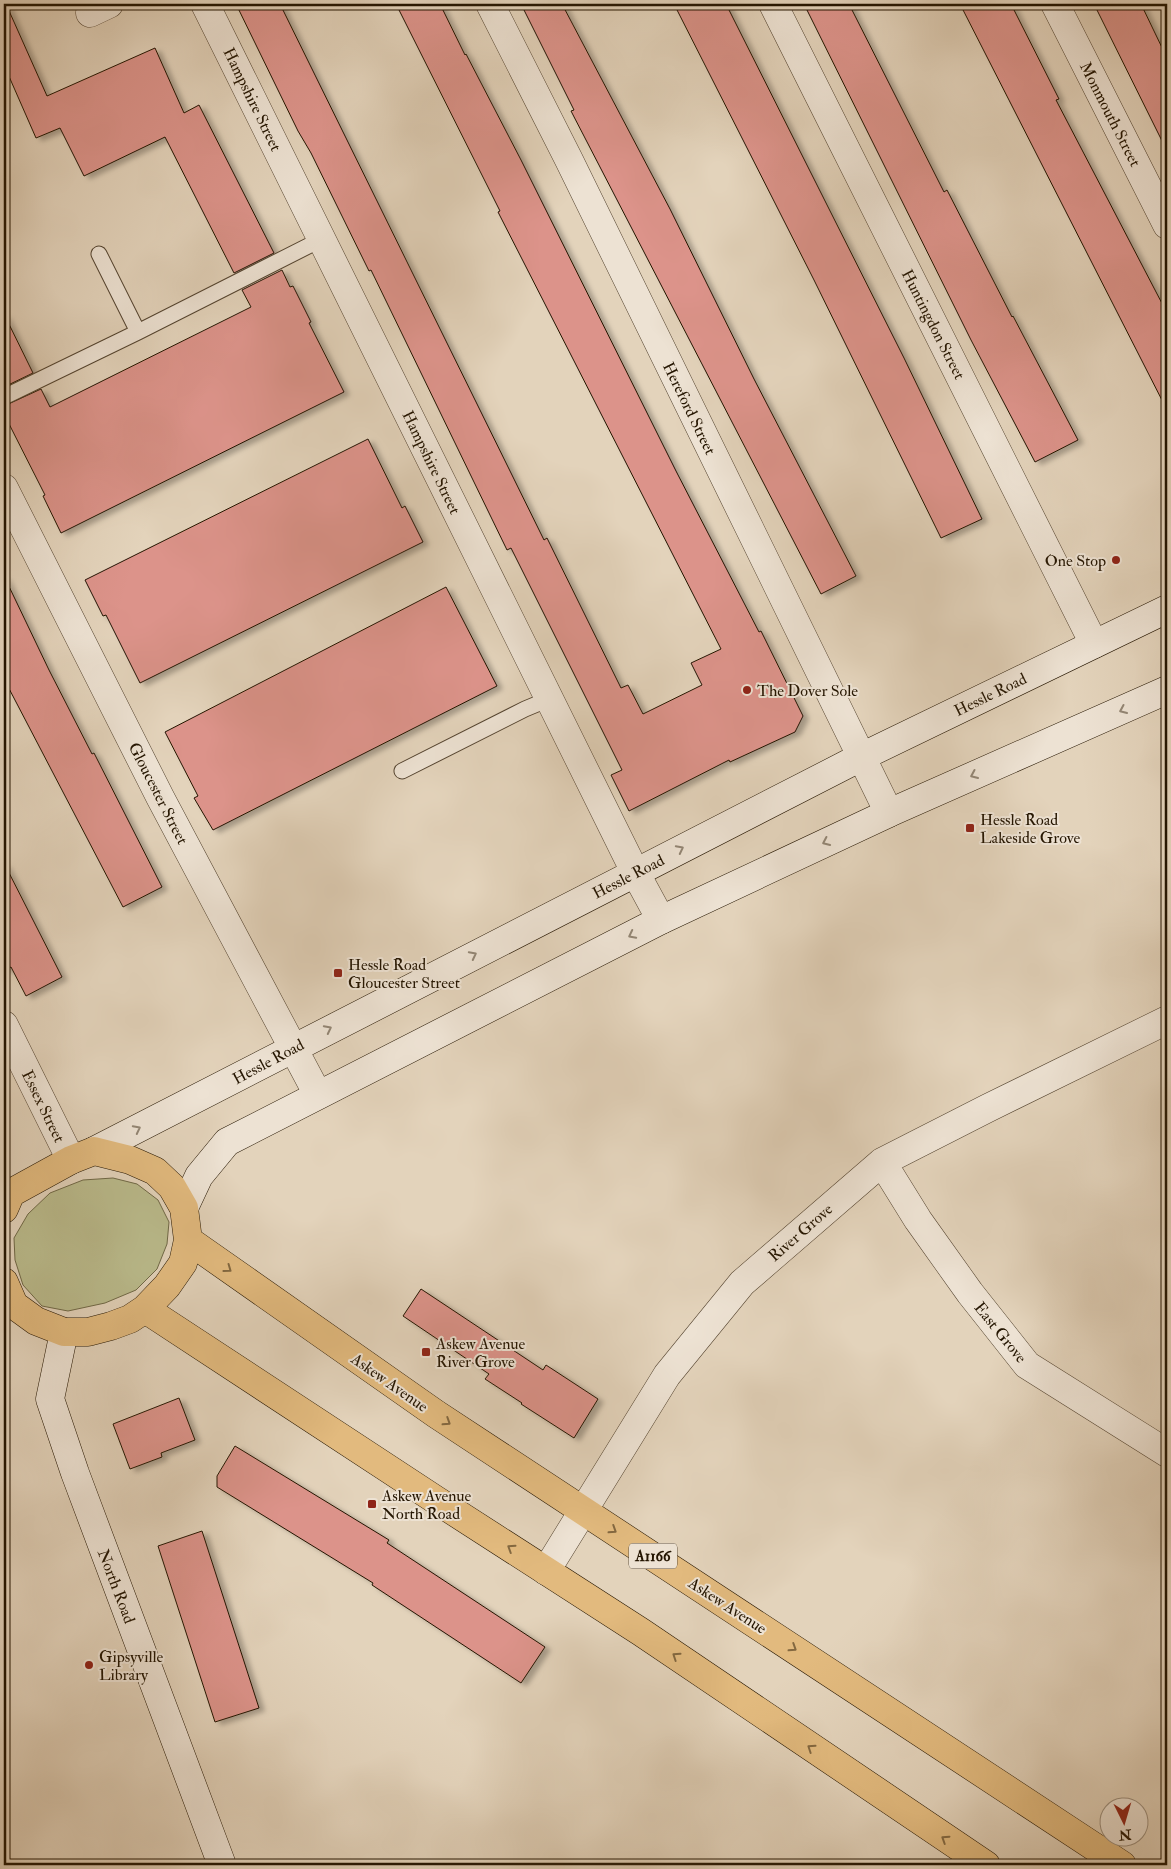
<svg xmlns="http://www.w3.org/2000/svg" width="1171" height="1869" font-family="'IM FELL Double Pica',serif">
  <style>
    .green { fill: #babb8c; stroke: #6f6846 }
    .building { fill: #dc938a; stroke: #241501; filter: url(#shadow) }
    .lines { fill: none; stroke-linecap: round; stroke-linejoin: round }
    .lane-casing { stroke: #544430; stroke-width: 17 }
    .street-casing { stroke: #544430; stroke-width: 29 }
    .secondary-casing { stroke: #241501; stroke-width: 29 }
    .primary-casing { stroke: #241501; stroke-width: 29 }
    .lane { stroke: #ede2d3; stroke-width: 15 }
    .street { stroke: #ede2d3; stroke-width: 28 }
    .secondary { stroke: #ede2d3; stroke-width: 28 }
    .primary { stroke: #e2ba7e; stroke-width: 28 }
    .oneway { stroke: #938674 }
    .oneway2 { stroke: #836840 }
    .poi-dot { fill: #8f2418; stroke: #ede2d3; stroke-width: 2 }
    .labels { text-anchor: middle; stroke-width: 4; stroke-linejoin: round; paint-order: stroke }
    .shield { fill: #ede2d3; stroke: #605240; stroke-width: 1 }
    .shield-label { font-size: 15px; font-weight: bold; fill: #241501 }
    .street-label { font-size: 16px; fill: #241501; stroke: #ede2d3 }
    .poi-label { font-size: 16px; fill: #241501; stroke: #ede2d3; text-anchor: start }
  </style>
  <defs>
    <filter id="shadow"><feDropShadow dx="5.5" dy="3" stdDeviation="2.5" flood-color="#0004"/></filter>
  </defs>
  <rect width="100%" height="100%" fill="#e3d3bb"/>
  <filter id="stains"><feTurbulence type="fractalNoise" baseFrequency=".004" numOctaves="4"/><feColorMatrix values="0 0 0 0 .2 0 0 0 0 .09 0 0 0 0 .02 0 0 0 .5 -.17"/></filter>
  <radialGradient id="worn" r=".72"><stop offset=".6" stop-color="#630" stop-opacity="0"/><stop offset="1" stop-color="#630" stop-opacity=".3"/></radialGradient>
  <path class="green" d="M113,1178L137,1184L158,1200L169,1222L167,1244L157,1269L136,1290L105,1303L68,1311L42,1306L23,1285L15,1260L14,1238L28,1214L50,1193L83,1180Z"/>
  <path class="building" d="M4,4H6L47,96L155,48L184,113L199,105L274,253L234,273L165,137L84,176L60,128L36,138L4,65Z
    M236,4H280L544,540L547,538L621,688L628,685L643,714L702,685L691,663L721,649L498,212L500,211L396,4H440L465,55L466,54L521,160L676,471L759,632L761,631L803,716L795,732L730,762L729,760L629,811L611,775L622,770L511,548L507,550L371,270L369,271L311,153L298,131Z
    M521,4H562L670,209L754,379L856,576L821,594L571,111L574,110Z
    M674,4H726L904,358L982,519L941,538L814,280Z
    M804,4H849L944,192L947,190L1012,317L1013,316L1078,440L1035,462L971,340Z
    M960,4H1011L1059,99L1056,100L1167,313V410Z
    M1094,4H1141L1167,58V151Z
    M282,270L290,287L293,286L311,322L309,323L344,392L61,533L43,496L45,495L4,414V406L41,389L50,407L251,307L242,290Z
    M4,314L33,373L4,387Z
    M368,439L402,508L405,506L423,542L140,683L106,615L103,616L85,580Z
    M4,576L49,670L92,754L94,753L162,887L123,907L4,679Z
    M446,587L497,686L213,830L194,798L198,796L165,732Z
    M4,863L62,977L26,996L11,967L4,970Z
    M421,1289L543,1370L546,1365L598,1399L574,1438L521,1404L522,1403L485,1379L489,1374L403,1316Z
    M179,1398L195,1440L161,1453L162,1457L130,1469L113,1424Z
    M235,1446L389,1540L387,1543L545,1647L521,1683L372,1585L373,1583L217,1487V1476Z
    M202,1531L259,1708L215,1722L158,1546Z"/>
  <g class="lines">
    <defs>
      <path id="lane" d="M99,254L138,332
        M4,397L138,332L322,239
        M402,771L525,709L549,699"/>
      <path id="street" d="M205,4L635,872L661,920
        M490,4L569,160L889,813
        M773,4L1094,644
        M1055,4L1167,225
        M90,13L109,4
        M4,488L160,797L318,1095
        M4,1025L71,1160
        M882,1162L918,1220L970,1293L1027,1365L1167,1453
        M546,1571L667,1375L742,1283L882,1162L988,1108L1167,1020"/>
      <path id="secondary" d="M94,1151L861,757L1167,609
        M184,1208L199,1176L227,1142L661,920L889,813L1167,690
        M64,1332L50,1399L75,1473L222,1865"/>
      <path id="primary" d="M4,1209L11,1193L71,1160L94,1151L130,1160L155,1171L172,1187L184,1208L188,1240L183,1263L167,1286L145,1309L130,1319L111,1326L88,1332H64L36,1321L14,1305L4,1282
        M188,1240L436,1414L1122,1865
        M145,1309L436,1500L641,1632L986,1865"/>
    </defs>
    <use href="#lane" class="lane-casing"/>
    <use href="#street" class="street-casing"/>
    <use href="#secondary" class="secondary-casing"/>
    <use href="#primary" class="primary-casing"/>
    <use href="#lane" class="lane"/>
    <use href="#street" class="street"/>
    <use href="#secondary" class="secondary"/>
    <use href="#primary" class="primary"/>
  </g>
  <defs><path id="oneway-chevron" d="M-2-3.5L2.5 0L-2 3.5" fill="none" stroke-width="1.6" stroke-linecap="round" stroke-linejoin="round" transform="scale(1.25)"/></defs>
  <g class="oneway">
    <use href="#oneway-chevron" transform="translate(1123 710) rotate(156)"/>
    <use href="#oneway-chevron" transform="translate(974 775) rotate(156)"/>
    <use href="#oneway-chevron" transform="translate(826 842) rotate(155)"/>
    <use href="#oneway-chevron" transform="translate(680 849) rotate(-27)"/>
    <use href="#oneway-chevron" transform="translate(632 935) rotate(153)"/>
    <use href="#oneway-chevron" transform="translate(473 955) rotate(-27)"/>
    <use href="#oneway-chevron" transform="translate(328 1029) rotate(-27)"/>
    <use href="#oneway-chevron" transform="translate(137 1129) rotate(-27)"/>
  </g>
  <g class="oneway2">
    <use href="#oneway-chevron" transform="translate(228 1269) rotate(36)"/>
    <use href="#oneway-chevron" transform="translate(447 1422) rotate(33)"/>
    <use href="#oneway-chevron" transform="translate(613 1530) rotate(33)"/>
    <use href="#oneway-chevron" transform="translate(511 1548) rotate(-147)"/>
    <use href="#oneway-chevron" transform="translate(793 1648) rotate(33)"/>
    <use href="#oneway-chevron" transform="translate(676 1656) rotate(-146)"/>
    <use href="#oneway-chevron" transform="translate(811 1748) rotate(-146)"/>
    <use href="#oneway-chevron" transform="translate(945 1839) rotate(-147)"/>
  </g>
  <g class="poi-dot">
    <circle cx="1116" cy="560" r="5"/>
    <circle cx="747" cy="690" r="5"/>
    <rect x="965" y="823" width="10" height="10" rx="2.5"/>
    <rect x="333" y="968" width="10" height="10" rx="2.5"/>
    <rect x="421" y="1347" width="10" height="10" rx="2.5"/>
    <rect x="367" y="1499" width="10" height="10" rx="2.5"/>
    <circle cx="89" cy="1665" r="5"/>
  </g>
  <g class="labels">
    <rect class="shield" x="629" y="1543.5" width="48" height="25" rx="4"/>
    <g class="shield-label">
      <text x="653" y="1561">A1166</text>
    </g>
    <g class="street-label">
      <text transform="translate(253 99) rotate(64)" y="6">Hampshire Street</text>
      <text transform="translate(1111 114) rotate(63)" y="6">Monmouth Street</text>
      <text transform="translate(934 324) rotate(63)" y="6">Huntingdon Street</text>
      <text transform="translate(690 408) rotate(64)" y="6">Hereford Street</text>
      <text transform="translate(432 462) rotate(64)" y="6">Hampshire Street</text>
      <text transform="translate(990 694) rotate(-26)" y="6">Hessle Road</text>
      <text transform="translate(159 793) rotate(63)" y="6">Gloucester Street</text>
      <text transform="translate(628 876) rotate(-27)" y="6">Hessle Road</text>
      <text transform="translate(268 1061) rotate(-28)" y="6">Hessle Road</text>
      <text transform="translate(44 1106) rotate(64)" y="6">Essex Street</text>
      <text transform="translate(800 1232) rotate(-41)" y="6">River Grove</text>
      <text transform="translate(1001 1332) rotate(51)" y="6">East Grove</text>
      <text transform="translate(390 1382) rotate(35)" y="6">Askew Avenue</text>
      <text transform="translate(117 1586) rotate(69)" y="6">North Road</text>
      <text transform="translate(728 1605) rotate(33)" y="6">Askew Avenue</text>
    </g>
    <g class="poi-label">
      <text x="1106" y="566" text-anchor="end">One Stop</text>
      <text x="757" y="696">The Dover Sole</text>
      <text x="980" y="825">Hessle Road<tspan x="980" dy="18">Lakeside Grove</tspan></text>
      <text x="348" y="970">Hessle Road<tspan x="348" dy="18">Gloucester Street</tspan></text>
      <text x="436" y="1349">Askew Avenue<tspan x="436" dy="18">River Grove</tspan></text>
      <text x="382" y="1501">Askew Avenue<tspan x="382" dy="18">North Road</tspan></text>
      <text x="99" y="1662">Gipsyville<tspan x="99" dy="18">Library</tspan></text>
    </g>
  </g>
  <rect width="1171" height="1869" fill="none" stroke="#e3d3bb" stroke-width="20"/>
  <rect x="5" y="5" width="1161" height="1859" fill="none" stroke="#241501" stroke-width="2.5"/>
  <rect x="10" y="10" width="1151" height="1849" fill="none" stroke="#241501"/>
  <g transform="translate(1124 1822) rotate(175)"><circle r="24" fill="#ede2d3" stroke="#9d907f"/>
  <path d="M0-4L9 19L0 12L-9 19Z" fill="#8f2418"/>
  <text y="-8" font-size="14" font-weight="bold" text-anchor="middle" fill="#241501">N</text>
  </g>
  <rect width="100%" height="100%" filter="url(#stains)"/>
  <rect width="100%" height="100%" fill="url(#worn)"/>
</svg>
